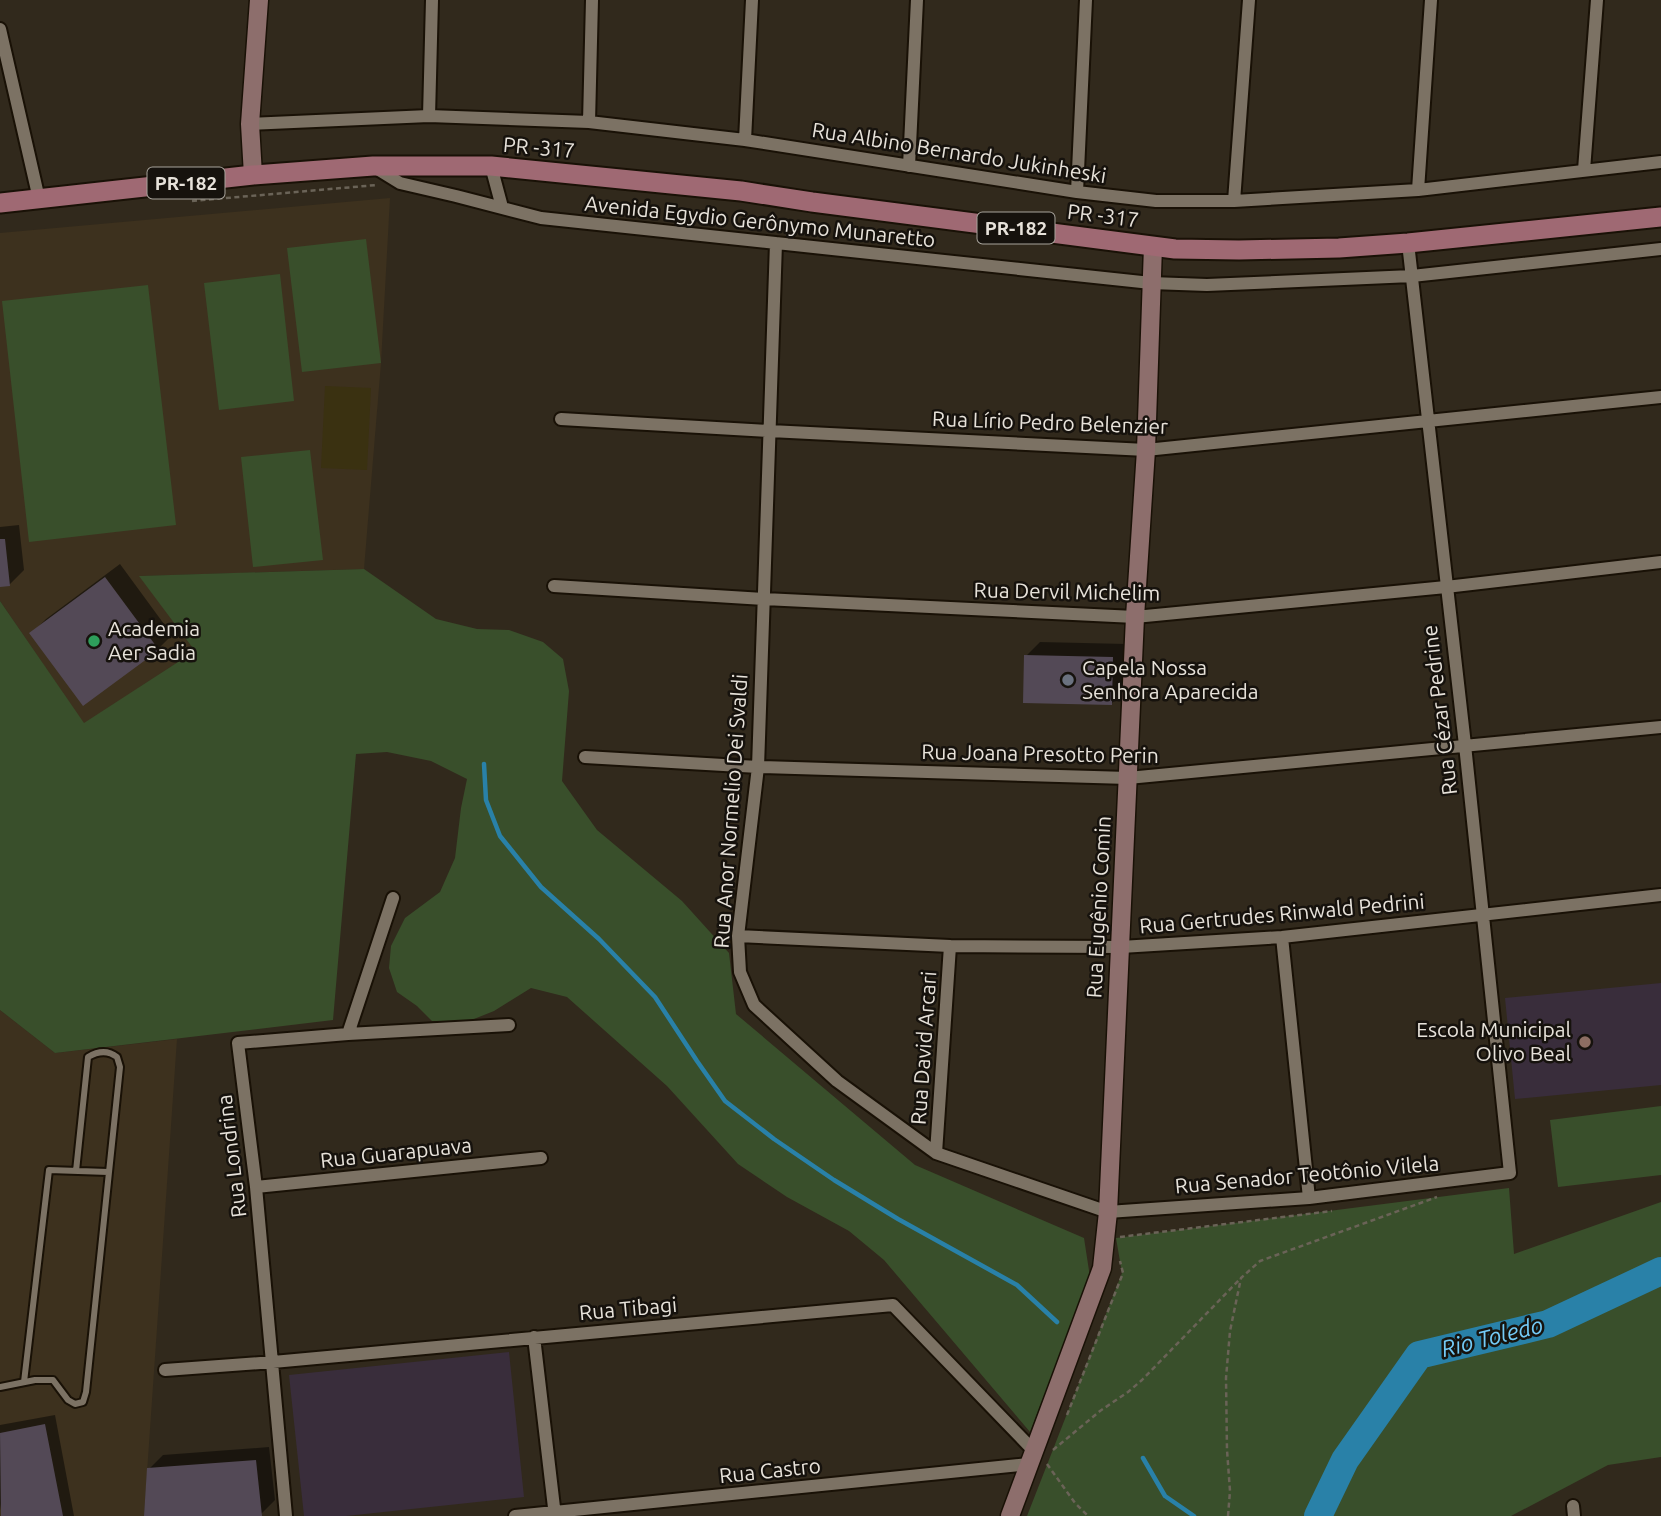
<svg xmlns="http://www.w3.org/2000/svg" width="1661" height="1516" font-family="Ubuntu,sans-serif">
  <style>
    .built { fill: #3d311e }
    .education { fill: #392d3b }
    .green { fill: #394f2b }
    .sand { fill: #3a3111 }
    .shadow { fill: #0007 }
    .lines { fill: none; stroke-linecap: round; stroke-linejoin: round }
    .stream { stroke: #2981a8; stroke-width: 4.5 }
    .river { stroke: #2981a8; stroke-width: 28 }
    .building { fill: #534956 }
    .lane-casing { stroke: #191106; stroke-width: 10 }
    .street-casing { stroke: #191106; stroke-width: 16 }
    .secondary-casing { stroke: #191106; stroke-width: 21 }
    .primary-casing { stroke: #191106; stroke-width: 23 }
    .path { stroke: #6a6357; stroke-width: 2.5; stroke-dasharray: 5 3.5; stroke-linecap: butt }
    .lane { stroke: #7c7264; stroke-width: 6 }
    .street { stroke: #7c7264; stroke-width: 12 }
    .secondary { stroke: #8d6e6c; stroke-width: 18 }
    .primary { stroke: #9f6973; stroke-width: 19 }
    .leisure-dot { fill: #2e9e5b; stroke: #16120d; stroke-width: 2.5 }
    .worship-dot { fill: #6b7280; stroke: #16120d; stroke-width: 2.5 }
    .education-dot { fill: #8d6e63; stroke: #16120d; stroke-width: 2.5 }
    .labels { text-anchor: middle; stroke-width: 5; stroke-linejoin: round; paint-order: stroke }
    .shield { fill: #16120d; stroke: #a8a49c; stroke-width: 2 }
    .shield-label { font-size: 19px; font-weight: bold; fill: #e7e2da }
    .street-label { font-size: 21px; fill: #e7e2da; stroke: #16120d }
    .poi-label { font-size: 21px; fill: #e7e2da; stroke: #16120d; text-anchor: start }
    .water-label { font-size: 23px; font-style: italic; fill: #74cbf7; stroke: #16120d }
  </style>
  <rect width="100%" height="100%" fill="#31291c"/>
  <path class="built" d="M390,198L381,363L364,569L140,576L195,651L84,724L0,601V233Z
    M0,1010L55,1053L177,1039L144,1516H0Z"/>
  <path class="education" d="M1661,983V1085L1515,1099L1505,998Z
    M509,1352L524,1497L346,1516H304L289,1375Z"/>
  <path class="green" d="M366,239L381,363L302,372L287,248Z
    M280,274L294,401L219,410L204,283Z
    M148,285L176,525L29,542L2,301Z
    M310,450L323,560L253,567L241,457Z
    M364,569L436,619L477,629L509,630L543,642L563,659L569,691L562,781L597,830L682,901L729,953L736,1014L915,1165L1084,1238L1090,1277L1030,1432L884,1260L849,1231L787,1197L738,1164L667,1086L567,997L531,988L494,1011L469,1021H432L417,1006L397,992L389,968L391,946L405,918L440,892L455,858L461,808L467,779L431,761L387,752L356,754L333,1020L55,1053L0,1010V601L84,723L195,651L139,576Z
    M1661,1106V1175L1558,1187L1550,1120Z
    M1509,1188L1514,1254L1661,1202V1457L1608,1465L1511,1516H1027L1122,1273L1116,1238Z"/>
  <path class="sand" d="M325,386L371,388L367,470L321,468Z"/>
  <path class="shadow" d="M19,525L24,570L10,584L0,585V527Z
    M120,564L172,635L158,649L84,703L32,633L46,619Z
    M1040,642L1127,644L1126,689L1112,703L1026,656Z
    M55,1415L74,1516H2L0,1504V1425Z
    M269,1447L275,1500L261,1514L240,1516H146L149,1469L163,1455Z"/>
  <g class="lines">
    <path class="stream" d="M484,764L486,800L500,836L541,887L599,939L655,997L697,1061L725,1101L774,1139L834,1180L898,1219L1017,1285L1057,1322
      M1143,1458L1165,1496L1194,1516"/>
    <path class="river" d="M1318,1516L1345,1460L1419,1355L1548,1324L1661,1271"/>
  </g>
  <path class="building" d="M0,539H5L10,586L0,587Z
    M105,577L159,650L83,706L29,633Z
    M1024,655L1113,657L1112,705L1023,703Z
    M45,1424L63,1516H1L0,1433Z
    M256,1460L262,1516H144L147,1468Z"/>
  <g class="lines">
    <defs>
      <path id="lane" d="M24,1382L49,1170L108,1172
        M0,1387L35,1380H53L68,1400L75,1404L83,1402L86,1392L120,1067L117,1057C108,1050 98,1051 88,1057L76,1171"/>
      <path id="street" d="M0,29L39,199
        M429,116L432,0
        M589,122L592,0
        M250,124L429,116L589,122L745,140L1077,192L1156,201H1234L1418,190L1661,162
        M745,140L752,0
        M491,166L502,207
        M909,166L917,0
        M374,167L400,183L456,196L541,218L1151,283L1207,285L1412,276L1661,249
        M1584,170L1597,0
        M1418,190L1431,0
        M1077,192L1086,0
        M1234,201L1249,0
        M776,243L758,767L738,936L740,972L754,1005L837,1081L936,1153L1108,1212L1309,1198L1510,1173L1465,745L1408,243
        M561,419L770,431L1146,450L1661,397
        M554,586L764,599L1135,617L1446,587L1661,562
        M585,757L758,767L1128,778L1661,727
        M738,936L950,946L1121,947L1282,937L1661,895
        M1282,937L1309,1198
        M348,1034L509,1025
        M936,1153L950,946
        M256,1187L541,1158
        M534,1337L555,1516
        M165,1370L273,1362L893,1305L1034,1451
        M1573,1506L1574,1516
        M286,1516L256,1187L238,1043L348,1034L393,898
        M515,1516L1029,1464"/>
      <path id="secondary" d="M253,175L250,124L259,0
        M1010,1516L1102,1268L1108,1212L1135,617L1146,450L1153,246"/>
      <path id="primary" d="M0,203L253,175L373,166H491L741,191L812,202L1175,249L1239,250L1339,248L1408,243L1661,217"/>
    </defs>
    <use href="#lane" class="lane-casing"/>
    <use href="#street" class="street-casing"/>
    <use href="#secondary" class="secondary-casing"/>
    <use href="#primary" class="primary-casing"/>
    <path class="path" d="M192,201L377,185
      M1120,1237L1332,1211
      M1067,1415L1123,1273L1120,1261
      M1053,1450L1100,1411L1128,1392L1142,1380L1241,1278
      M1047,1464L1075,1503L1088,1516
      M1228,1516L1230,1491L1227,1450L1226,1378L1230,1331L1241,1278L1260,1261L1437,1197"/>
    <use href="#lane" class="lane"/>
    <use href="#street" class="street"/>
    <use href="#secondary" class="secondary"/>
    <use href="#primary" class="primary"/>
  </g>
  <circle class="leisure-dot" cx="94" cy="641" r="7"/>
  <circle class="worship-dot" cx="1068" cy="680" r="7"/>
  <circle class="education-dot" cx="1585" cy="1042" r="7"/>
  <g class="labels">
    <g class="shield">
      <rect x="147.5" y="167.5" width="77" height="31" rx="5"/>
      <rect x="977.5" y="212.5" width="77" height="31" rx="5"/>
    </g>
    <g class="shield-label">
      <text x="186" y="190">PR-182</text>
      <text x="1016" y="235">PR-182</text>
    </g>
    <g class="street-label">
      <text transform="translate(539 148) rotate(5)" y="7">PR -317</text>
      <text transform="translate(959 153) rotate(9)" y="7">Rua Albino Bernardo Jukinheski</text>
      <text transform="translate(1103 216) rotate(7)" y="7">PR -317</text>
      <text transform="translate(760 222) rotate(6)" y="7">Avenida Egydio Gerônymo Munaretto</text>
      <text transform="translate(1050 423) rotate(2)" y="7">Rua Lírio Pedro Belenzier</text>
      <text transform="translate(1067 592) rotate(1)" y="7">Rua Dervil Michelim</text>
      <text transform="translate(1440 710) rotate(-97)" y="7">Rua Cézar Pedrine</text>
      <text transform="translate(1040 754) rotate(1)" y="7">Rua Joana Presotto Perin</text>
      <text transform="translate(731 811) rotate(-86)" y="7">Rua Anor Normelio Dei Svaldi</text>
      <text transform="translate(1099 907) rotate(-87)" y="7">Rua Eugênio Comin</text>
      <text transform="translate(1282 914) rotate(-5)" y="7">Rua Gertrudes Rinwald Pedrini</text>
      <text transform="translate(924 1048) rotate(-86)" y="7">Rua David Arcari</text>
      <text transform="translate(396 1153) rotate(-6)" y="7">Rua Guarapuava</text>
      <text transform="translate(232 1156) rotate(-97)" y="7">Rua Londrina</text>
      <text transform="translate(1307 1175) rotate(-5)" y="7">Rua Senador Teotônio Vilela</text>
      <text transform="translate(628 1309) rotate(-5)" y="7">Rua Tibagi</text>
      <text transform="translate(770 1471) rotate(-6)" y="7">Rua Castro</text>
    </g>
    <g class="poi-label">
      <text x="108" y="636">Academia<tspan x="108" dy="24">Aer Sadia</tspan></text>
      <text x="1082" y="675">Capela Nossa<tspan x="1082" dy="24">Senhora Aparecida</tspan></text>
      <text x="1571" y="1037" text-anchor="end">Escola Municipal<tspan x="1571" dy="24">Olivo Beal</tspan></text>
    </g>
    <g class="water-label">
      <text transform="translate(1492 1337) rotate(-14)" y="8">Rio Toledo</text>
    </g>
  </g>
</svg>
